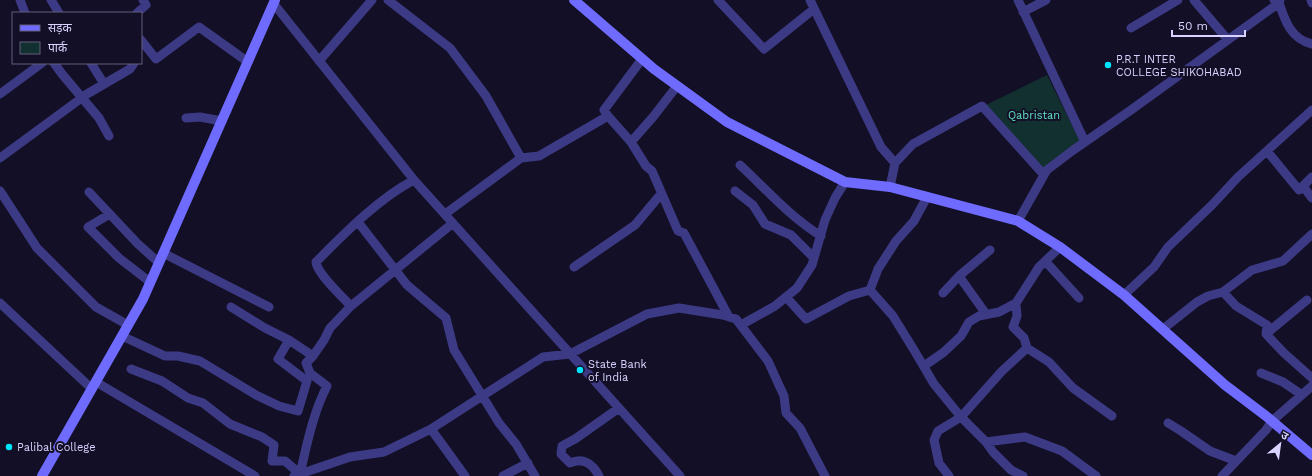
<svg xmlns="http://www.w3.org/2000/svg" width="1312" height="476" font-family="'Work Sans','Noto Sans Devanagari',sans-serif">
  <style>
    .green { fill: #12302f }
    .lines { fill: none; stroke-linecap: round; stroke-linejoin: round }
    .street { stroke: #3d3a85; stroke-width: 9 }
    .secondary { stroke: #6f6bff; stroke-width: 10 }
    .poi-dot { fill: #00e5ff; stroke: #130f26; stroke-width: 1.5 }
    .labels { text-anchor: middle; stroke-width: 4; stroke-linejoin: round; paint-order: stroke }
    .poi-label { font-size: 11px; fill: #d9d4ff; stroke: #130f26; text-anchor: start }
    .park-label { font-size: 11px; fill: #5fe0c0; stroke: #130f26 }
  </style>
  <rect width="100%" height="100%" fill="#130f26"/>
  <path class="green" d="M1047,75L1080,141L1045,171L986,105Z"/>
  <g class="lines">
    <path class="street" d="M20,0L25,13
      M51,0L59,13
      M388,0L450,48L486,96L521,158
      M718,0L764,49L814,9
      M810,0L881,147L895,163
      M1018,0L1085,142
      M1194,0L1228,40
      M1274,0L1279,3C1285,21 1291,39 1312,44
      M1311,0L1312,3
      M274,4L414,180L680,476
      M1023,12L1046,0
      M137,13L146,5L143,0
      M1131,28L1178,0
      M141,40L156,59L199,27L248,62
      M319,61L372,0
      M54,63L62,74L99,118L109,136
      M91,63L104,84
      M0,94L42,63
      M608,116L631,142L653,117L677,86
      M186,118L200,117L222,121
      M631,142L646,166L652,171L678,231L684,233L729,317
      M1267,151L1299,190L1312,177
      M0,158L87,94L130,69L134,63
      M740,165C767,190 789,216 821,236
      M414,180C379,198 344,234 316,262C317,273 342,297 351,306L453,223
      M1303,186L1312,198
      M890,187L895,163L913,144L982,106L1044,175L1047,170L1072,151L1131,110L1279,3L1280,0
      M0,191L37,248L96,307L128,325
      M735,191L753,205L765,224L791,235L814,258
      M89,192L137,243L159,263
      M110,214L88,227L119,258L150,282
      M445,214L521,158L539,156L608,116L604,110L642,59
      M1018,221L1044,175
      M358,222L407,285L446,318L454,350L499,423L516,444L535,476
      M163,253L269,307
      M1046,262L1079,298
      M574,267L635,225L661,194
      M870,290L893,316L914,350L934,384L961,417L986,442L993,452L1011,470L1023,476
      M1223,292L1236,306L1267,325L1266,334L1284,353L1312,378
      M943,293L959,276
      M1124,295L1154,267L1168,247L1212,205L1238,177L1312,110
      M786,297L806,319L849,296L870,290L878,269L896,241L914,221L927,197
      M0,303L91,388
      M986,314L959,276L990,250
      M741,325L775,306L797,288L812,265L825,220L835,198L845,182
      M1163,329L1197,302L1208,296L1223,292L1252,270L1283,261L1312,234
      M1266,334L1307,300
      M122,336L165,356H178L200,361L256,395L279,406L298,411L307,381L278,359L289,340L265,328L231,307
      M289,340L313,356L324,340L330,328L351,306
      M1027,348L1049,362L1073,388L1112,416
      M924,366L944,352L961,336L969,322L979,316L999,312L1016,303L1039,267L1060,247
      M131,369L162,381L188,398L203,403L230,424L262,437L274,445L272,461H285L300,474C307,444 313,413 327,386L310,373L306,363L313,356
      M1261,373L1283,382L1302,395
      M96,382L255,476
      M1168,423L1181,431L1210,451L1236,461
      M431,429L465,476
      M986,442L1025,437L1062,451L1096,476
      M294,476L350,457L384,452L431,429L543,357L570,354L647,314L679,308L723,315L736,319L768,361L784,396L786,413L800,428L825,476
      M503,476L528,463
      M599,476C593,464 583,457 570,463L561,454L562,446L575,439L619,408
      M949,476L939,463L934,440L938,431L961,417L1002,371L1027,348L1024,338L1013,327L1017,316L1016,303
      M1222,476L1266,430L1272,421L1312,386"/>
    <path class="secondary" d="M574,0L654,69L727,122L845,182L890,187L1018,221L1060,247L1124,295L1225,385L1266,416L1312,455
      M42,476L143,299L275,0"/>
  </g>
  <g class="poi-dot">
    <circle cx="1108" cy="65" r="4"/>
    <circle cx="580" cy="370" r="4"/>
    <circle cx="9" cy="447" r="4"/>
  </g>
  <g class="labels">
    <g class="poi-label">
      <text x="1116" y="63">P.R.T INTER<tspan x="1116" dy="13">COLLEGE SHIKOHABAD</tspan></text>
      <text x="588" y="368">State Bank<tspan x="588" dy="13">of India</tspan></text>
      <text x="17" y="451">Palibal College</text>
    </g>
    <g class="park-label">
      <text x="1034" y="119">Qabristan</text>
    </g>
  </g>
  <rect x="12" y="12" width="130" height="52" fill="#130f26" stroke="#625e7d"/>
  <rect x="20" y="25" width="20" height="6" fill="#6f6bff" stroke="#625e7d"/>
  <text x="48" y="32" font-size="12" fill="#d9d4ff">सड़क</text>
  <rect x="20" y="42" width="20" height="12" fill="#12302f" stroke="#625e7d"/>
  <text x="48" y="52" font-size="12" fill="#d9d4ff">पार्क</text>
  <g transform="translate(1280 444) rotate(29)" stroke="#130f26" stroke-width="3" paint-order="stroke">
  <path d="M0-3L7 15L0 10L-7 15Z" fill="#d9d4ff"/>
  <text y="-6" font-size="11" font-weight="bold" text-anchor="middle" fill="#d9d4ff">उ</text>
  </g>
  <path d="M1172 30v6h73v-6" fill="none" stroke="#d9d4ff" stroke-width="2"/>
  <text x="1178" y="30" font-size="12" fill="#d9d4ff" stroke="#130f26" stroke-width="3" paint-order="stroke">50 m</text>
</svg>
